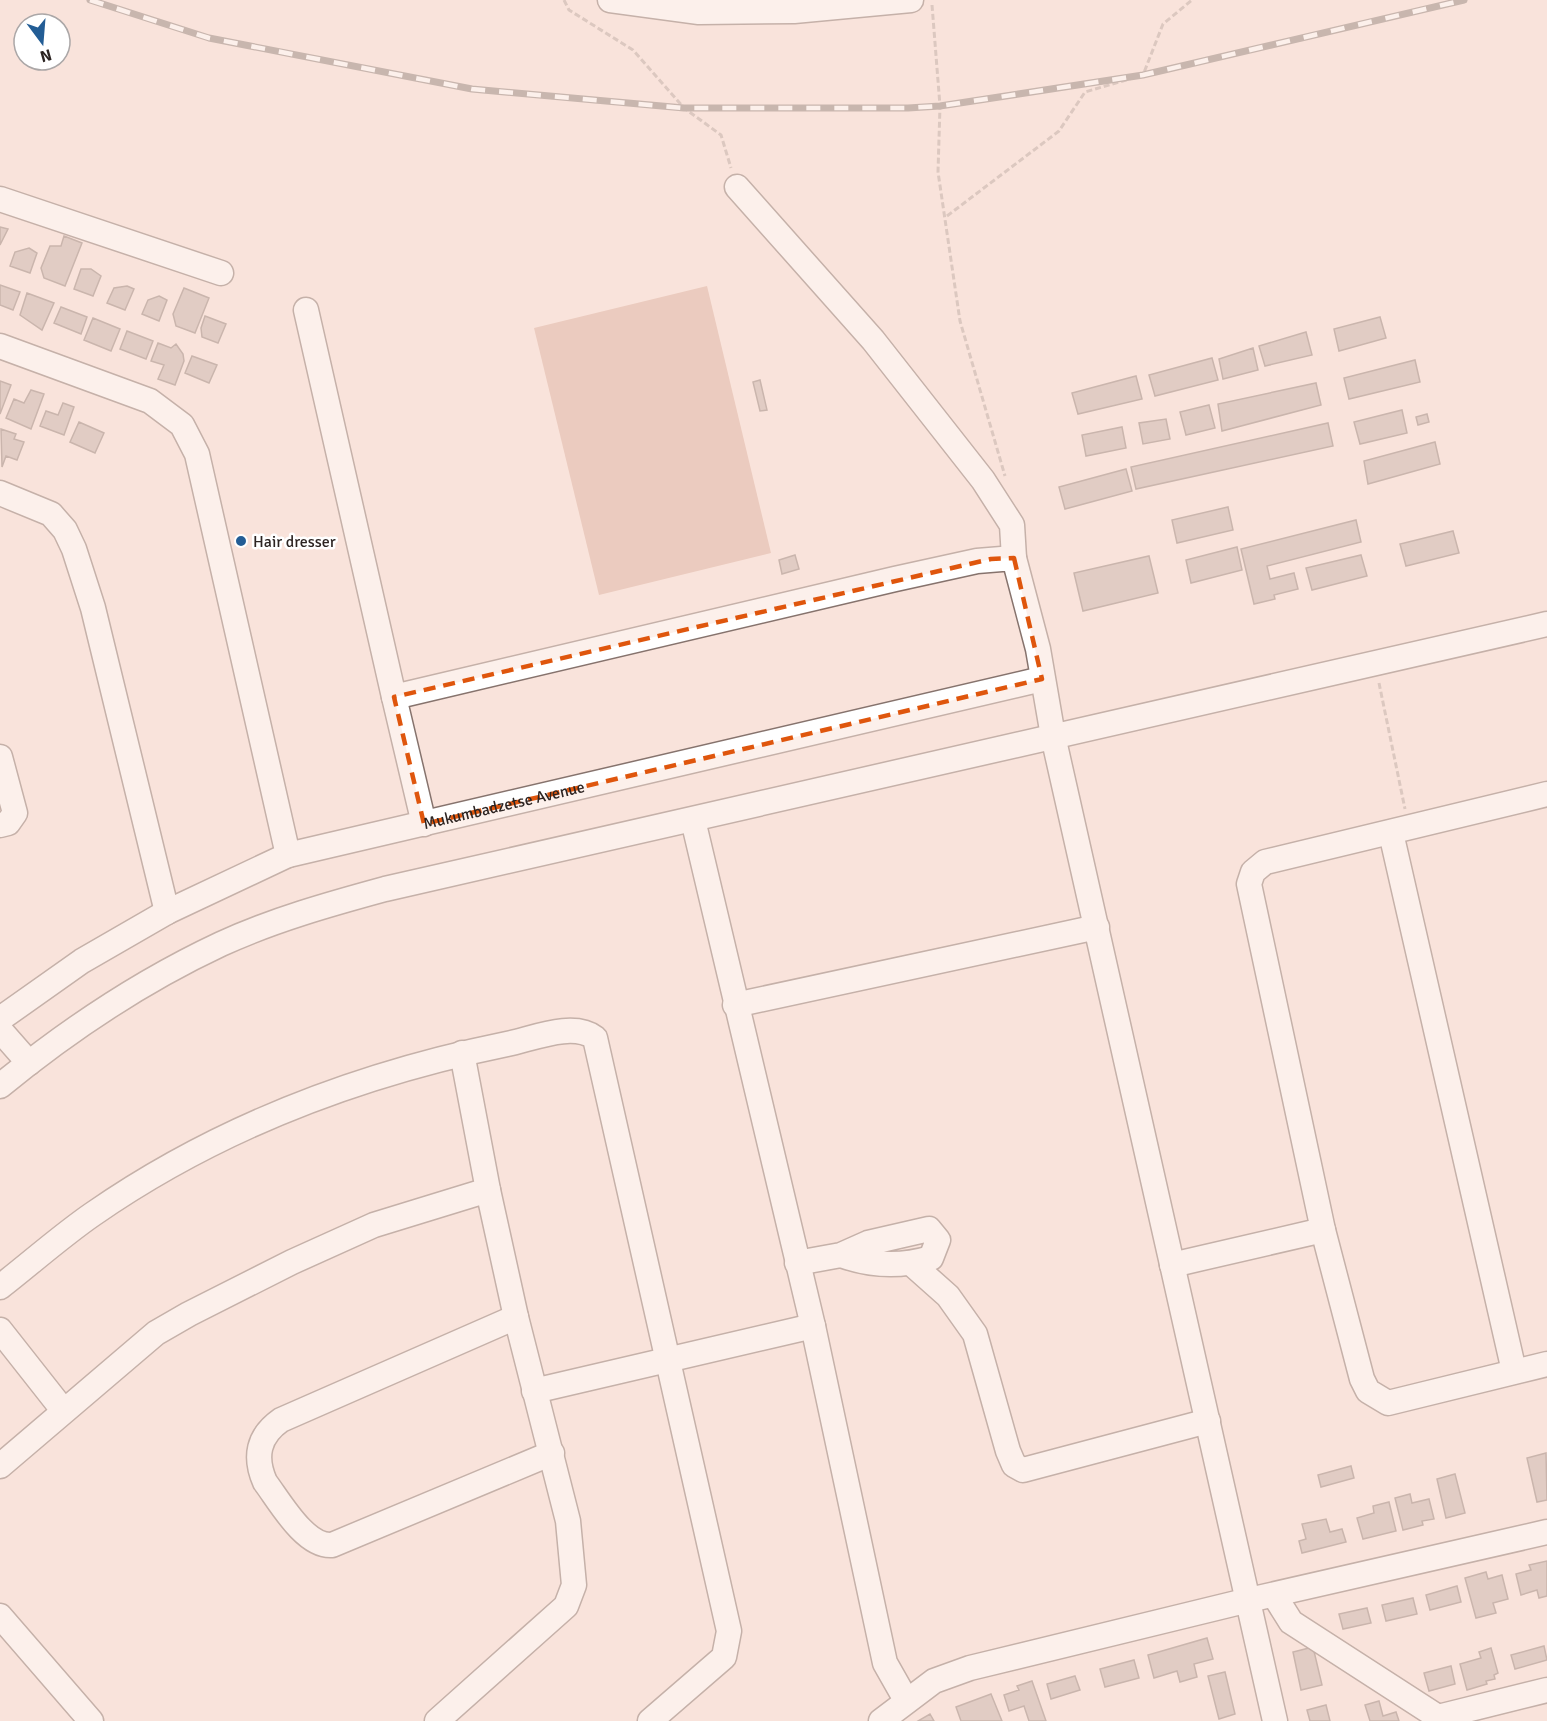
<svg xmlns="http://www.w3.org/2000/svg" width="1547" height="1721" font-family="Signika,sans-serif">
  <style>
    .green { fill: #d9ad9d }
    .building { fill: #c4b0a9; stroke: #907d76; stroke-width: 1.5 }
    .lines { fill: none; stroke-linecap: round; stroke-linejoin: round }
    .minor-casing { stroke: #86736d; stroke-width: 27 }
    .path { stroke: #b8a6a0; stroke-width: 3; stroke-dasharray: 6 3; stroke-linecap: butt }
    .minor { stroke: #fff; stroke-width: 24 }
    .rail-casing { stroke: #8d7e79; stroke-width: 7 }
    .rail { stroke: #fff; stroke-width: 4.5; stroke-dasharray: 14; stroke-linecap: butt }
    .marked { fill: none; stroke: #df560d; stroke-width: 4.5; stroke-dasharray: 12 8; stroke-linejoin: round }
    .poi-dot { fill: #235d95; stroke: #fff; stroke-width: 2 }
    .labels { text-anchor: middle; stroke-width: 5; stroke-linejoin: round; paint-order: stroke }
    .poi-label { font-size: 16px; fill: #2c2422; stroke: #fff; text-anchor: start }
    .street-label { font-size: 16px; fill: #2c2422; stroke: #fff }
  </style>
  <rect width="100%" height="100%" fill="#f9e3db"/>
  <path class="green" d="M707,286L771,553L599,595L534,328Z"/>
  <path class="building" d="M0,227L8,229L0,245Z
    M64,236L82,243L65,286L44,278L41,268L50,246H61Z
    M29,248L37,253L30,273L10,266L15,252Z
    M81,269H91L101,276L93,296L74,289Z
    M0,285L20,292L13,310L0,305Z
    M127,286L134,289L125,310L107,303L114,288Z
    M184,288L209,298L195,333L176,326L173,314Z
    M27,293L54,303L42,330L20,315Z
    M159,296L167,300L159,321L142,314L148,300Z
    M61,307L87,317L81,334L54,323Z
    M205,316L226,324L218,343L202,337L201,328Z
    M1380,317L1386,338L1339,351L1334,329Z
    M93,318L120,329L111,351L84,340Z
    M127,331L153,341L146,359L120,349Z
    M1306,332L1312,355L1265,366L1259,346Z
    M158,343L171,348L176,344L183,354L184,361L175,385L158,379L164,365L151,361Z
    M1253,348L1258,370L1223,379L1219,359Z
    M192,356L217,365L209,383L185,373Z
    M1212,358L1218,380L1155,396L1149,375Z
    M1415,360L1420,382L1349,399L1344,378Z
    M1136,376L1142,399L1078,414L1072,393Z
    M760,380L767,410L760,411L753,382Z
    M0,381L11,385L0,414Z
    M1316,383L1321,405L1222,431L1218,404Z
    M31,390L44,394L31,429L6,418L14,399L24,403Z
    M63,403L74,407L64,435L40,426L46,411L58,415Z
    M1209,405L1215,428L1186,435L1180,412Z
    M1402,410L1407,433L1360,444L1354,422Z
    M1427,414L1429,422L1418,425L1416,417Z
    M1166,419L1170,439L1143,444L1139,423Z
    M79,422L104,433L95,453L70,442Z
    M1328,423L1333,446L1136,489L1131,467Z
    M1122,427L1126,448L1086,456L1082,435Z
    M1,429L16,434L14,439L24,442L17,460L6,456L2,467Z
    M1435,442L1440,464L1368,484L1364,461Z
    M1126,469L1132,491L1065,509L1059,487Z
    M1228,507L1233,530L1177,543L1172,520Z
    M1356,520L1361,542L1267,566L1270,579L1294,573L1298,589L1274,595L1275,599L1254,604L1241,549Z
    M1453,531L1459,553L1406,566L1400,544Z
    M1237,547L1242,570L1191,583L1186,560Z
    M795,555L799,569L782,574L779,560Z
    M1361,555L1367,576L1312,590L1306,568Z
    M1149,556L1158,593L1083,611L1074,573Z
    M1546,1453L1547,1500L1537,1502L1527,1458Z
    M1351,1466L1354,1478L1321,1487L1318,1475Z
    M1455,1474L1465,1513L1446,1518L1437,1479Z
    M1410,1494L1412,1503L1429,1499L1434,1519L1422,1521L1423,1525L1403,1530L1395,1498Z
    M1389,1502L1396,1531L1363,1539L1357,1518L1374,1513L1373,1506Z
    M1326,1519L1330,1532L1342,1529L1346,1542L1302,1553L1299,1541L1306,1539L1302,1524Z
    M1547,1561V1596L1539,1598L1537,1590L1521,1595L1516,1574L1531,1570L1529,1565Z
    M1486,1572L1488,1579L1502,1575L1508,1599L1493,1603L1496,1613L1476,1618L1465,1578Z
    M1457,1586L1461,1602L1430,1610L1426,1595Z
    M1413,1598L1417,1614L1386,1621L1382,1605Z
    M1367,1608L1371,1623L1343,1629L1339,1614Z
    M1207,1638L1213,1659L1194,1664L1197,1677L1180,1682L1177,1671L1154,1678L1148,1655Z
    M1544,1646L1547,1660L1515,1669L1511,1655Z
    M1313,1647L1322,1685L1301,1690L1293,1652Z
    M1491,1648L1498,1673L1494,1675L1495,1679L1486,1681L1487,1684L1467,1690L1460,1664L1481,1658L1479,1652Z
    M1134,1660L1139,1678L1105,1687L1100,1669Z
    M1451,1666L1455,1684L1429,1691L1424,1673Z
    M1225,1672L1235,1714L1219,1719L1208,1676Z
    M1075,1676L1080,1690L1051,1699L1047,1684Z
    M1032,1681L1046,1721H1029L1024,1706L1009,1711L1004,1695L1019,1690L1017,1686Z
    M991,1694L1002,1721H961L956,1707Z
    M1379,1701L1383,1716L1396,1712L1399,1721H1370L1365,1705Z
    M1326,1705L1330,1721H1310L1307,1710Z
    M930,1714L934,1721H918Z"/>
  <g class="lines">
    <defs>
      <g id="minor">
        <path d="M610,0L699,12L794,11L911,0"/>
        <path d="M737,187L873,340L983,480L1012,525L1014,558"/>
        <path d="M0,199L221,273"/>
        <path d="M306,310L394,697"/>
        <path d="M0,346L150,401L182,425L197,454L288,855"/>
        <path d="M0,493L51,514L65,530L74,549L93,608L167,912"/>
        <path d="M0,757L15,813L8,823L0,825"/>
        <path d="M1547,794L1265,862L1253,872L1249,884L1323,1230L1362,1379L1368,1391L1388,1403L1547,1364"/>
        <path d="M693,820L813,1326L885,1663L906,1700"/>
        <path d="M424,824L394,697L895,579L977,561L1014,558L1038,649L1053,736L1275,1721"/>
        <path d="M1391,833L1514,1371"/>
        <path d="M735,1005L1097,927"/>
        <path id="s1" d="M0,1019L82,961L167,912L288,855L1042,679"/>
        <path d="M0,1030L29,1063"/>
        <path d="M0,1086C67,1031 142,981 221,944C273,920 330,904 385,889L1547,624"/>
        <path d="M797,1263L841,1255L868,1243L929,1229L938,1240L931,1258C901,1267 871,1266 841,1255"/>
        <path d="M912,1264L948,1296L975,1334L1008,1451L1014,1465L1023,1470L1208,1421"/>
        <path d="M1172,1265L1323,1230"/>
        <path d="M0,1287C31,1263 61,1236 93,1214C217,1128 360,1074 507,1044C532,1039 573,1021 595,1038L729,1631L724,1657L650,1721"/>
        <path d="M516,1317L281,1420C258,1436 254,1457 265,1482C280,1502 305,1547 332,1545L552,1453"/>
        <path d="M0,1330L63,1410"/>
        <path d="M534,1391L813,1326"/>
        <path d="M0,1466L156,1333L189,1314L292,1262L374,1225L488,1190"/>
        <path d="M1274,1595L1291,1622L1438,1717L1440,1721"/>
        <path d="M0,1616L91,1721"/>
        <path d="M1438,1717L1547,1690"/>
        <path d="M437,1721L566,1606L574,1585L568,1521L516,1317L488,1190L462,1053"/>
        <path d="M881,1721L934,1681L970,1668L1249,1600L1547,1532"/>
      </g>
    </defs>
    <use href="#minor" class="minor-casing"/>
    <path class="path" d="M564,0L569,10L633,50L684,108L721,135L731,168
      M932,5L940,106L938,172L960,321L1005,476
      M947,216L1059,131L1085,92L1143,75L1163,24L1192,0
      M1379,683L1405,809"/>
    <use href="#minor" class="minor"/>
    <defs>
      <path id="rail" d="M90,0L209,38L472,89L684,108H908L940,106L1143,75L1464,0"/>
    </defs>
    <use href="#rail" class="rail-casing"/>
    <use href="#rail" class="rail"/>
  </g>
  <path d="M0 0H1547V1721H0ZM1014,558L1042,679L424,824L394,697L991,559Z" fill="#f9e3db" fill-opacity=".55" fill-rule="evenodd"/>
  <path class="marked" d="M1014,558L1042,679L424,824L394,697L991,559Z"/>
  <circle class="poi-dot" cx="241" cy="541" r="6"/>
  <g class="labels">
    <g class="poi-label">
      <text x="253" y="547">Hair dresser</text>
    </g>
    <g class="street-label">
      <text dy="6" stroke="none"><textPath href="#s1" startOffset="554">Mukumbadzetse Avenue</textPath></text>
    </g>
  </g>
  <g transform="translate(42 42) rotate(164)"><circle r="28" fill="#ffffff" stroke="#aba7a7" stroke-width="1.5"/>
  <path d="M0-4.5L10 22L0 15L-10 22Z" fill="#235d95"/>
  <text y="-9" font-size="16" font-weight="bold" text-anchor="middle" fill="#2c2422">N</text>
  </g>
</svg>
